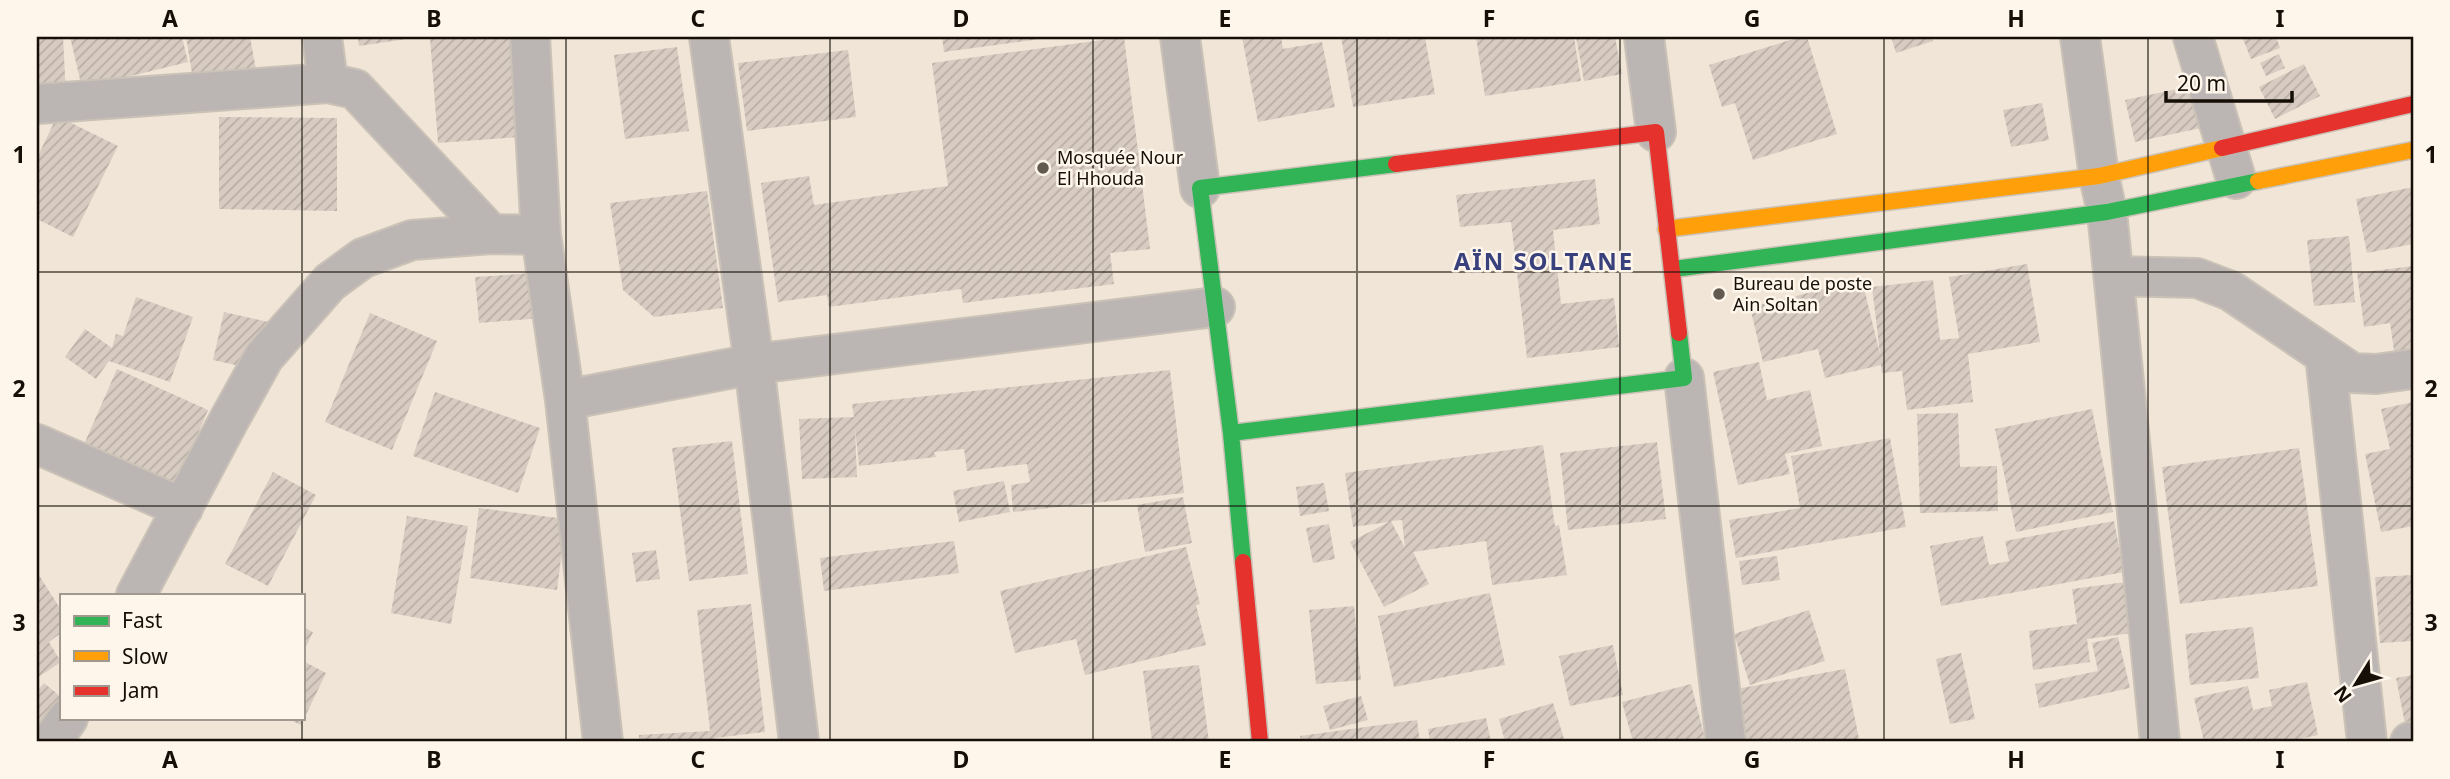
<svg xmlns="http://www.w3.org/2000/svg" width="2450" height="779" font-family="'Noto Sans',sans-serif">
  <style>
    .building { fill: url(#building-hatch); fill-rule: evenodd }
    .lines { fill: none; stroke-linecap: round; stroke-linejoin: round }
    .street-casing { stroke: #cbc2b7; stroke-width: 42 }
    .fast-casing { stroke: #cbc2b7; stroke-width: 19 }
    .slow-casing { stroke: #cbc2b7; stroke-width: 19 }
    .jam-casing { stroke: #cbc2b7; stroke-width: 19 }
    .street { stroke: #bbb5b4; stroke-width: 38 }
    .fast { stroke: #30b455; stroke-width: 16 }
    .slow { stroke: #ff9f0a; stroke-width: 16 }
    .jam { stroke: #e5322d; stroke-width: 16 }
    .grid { fill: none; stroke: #160f07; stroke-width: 2; stroke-opacity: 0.55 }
    .poi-dot { fill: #625a4f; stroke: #fef5eb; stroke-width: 2.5 }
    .labels { text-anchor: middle; stroke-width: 5; stroke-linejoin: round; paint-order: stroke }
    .poi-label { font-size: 18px; fill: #160f07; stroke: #fef5eb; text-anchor: start }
    .district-label { font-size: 24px; font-weight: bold; letter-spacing: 2px; fill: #39417d; stroke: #fef5eb }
    .neatline { fill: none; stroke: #160f07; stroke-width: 2.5 }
    .grid-label { font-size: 23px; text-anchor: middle; font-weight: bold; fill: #160f07 }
  </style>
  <defs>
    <pattern id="building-hatch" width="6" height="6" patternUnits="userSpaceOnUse" patternTransform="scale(1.75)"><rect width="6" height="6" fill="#d8ccc2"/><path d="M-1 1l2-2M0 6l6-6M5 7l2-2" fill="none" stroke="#b9aea5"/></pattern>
  </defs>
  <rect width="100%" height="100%" fill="#f0e5d6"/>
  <path class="building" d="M37,37H63L66,95L37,96Z
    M70,37H182L188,62L82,88Z
    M186,37H250L257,75L194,85Z
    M358,37H413V38L359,46Z
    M455,37H512L519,137L438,143L430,38Z
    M942,37H1048V38L944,52Z
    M1124,37L1150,249L1110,253L1114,284L963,303L961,289L829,307L827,295L778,302L761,183L809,176L814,205L948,186L932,63Z
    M1242,37H1281L1283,49L1322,42L1335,107L1258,122Z
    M1341,37H1425L1435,94L1353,107Z
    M1476,37H1574L1581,81L1485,96Z
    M1576,37H1615L1622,74L1584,81Z
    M1800,37H1807L1837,134L1753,160L1735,103L1722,107L1709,65Z
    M1891,37H1932L1933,41L1896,53Z
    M2248,37H2276L2280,48L2251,59L2243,39Z
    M677,47L689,131L625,139L614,55Z
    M848,50L856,117L747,131L738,63Z
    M2279,54L2285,68L2266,76L2260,63Z
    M2304,64L2320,96L2275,119L2259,87Z
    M2192,86L2201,128L2135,142L2125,100Z
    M2042,103L2049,140L2011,147L2003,110Z
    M57,116L118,146L73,237L37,219V155L38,156Z
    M219,117L337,118V211L219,209Z
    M1595,179L1600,224L1553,230L1561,304L1614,298L1619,347L1527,358L1511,222L1460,227L1456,195Z
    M2413,187V244L2367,253L2356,199Z
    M707,191L723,308L654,317L623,290L610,203Z
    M2349,236L2355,302L2314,306L2307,240Z
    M2027,264L2040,342L1968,354L1973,402L1907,410L1902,371L1882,373L1881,365L1825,378L1818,349L1763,362L1750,307L1862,280L1880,354L1872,287L1933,280L1940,340L1959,338L1949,277Z
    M2413,266V355L2395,357L2390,323L2364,327L2357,273Z
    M551,272L555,317L479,323L475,277Z
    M136,297L193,317L170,382L109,361L96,379L65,357L85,329L112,348L116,334L123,336Z
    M224,312L273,323L263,371L213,360Z
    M370,313L437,341L392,450L325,422Z
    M1759,362L1767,400L1810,390L1822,446L1785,454L1790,474L1738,485L1713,372Z
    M117,369L208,410L174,490L82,449Z
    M1170,370L1184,493L1013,512L1011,485L1030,482L1027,464L967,471L964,449L934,452L936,457L859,466L855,428L857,477L802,479L799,419L854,417L852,404Z
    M435,392L540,428L518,493L413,456Z
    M2413,402V526L2381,532L2365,454L2390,449L2381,409Z
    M2092,409L2113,512L2016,532L1995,429Z
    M1958,413L1960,467L1997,466L1998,511L1920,513L1917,414Z
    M1890,438L1906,527L1736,558L1729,520L1800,508L1791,456Z
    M732,441L748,574L689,581L672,448Z
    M1657,442L1666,519L1568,530L1560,453Z
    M1543,445L1555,526L1559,525L1567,575L1492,585L1486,541L1413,552L1429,584L1384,607L1350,542L1389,522L1353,527L1345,473ZM1402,520L1405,548L1391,521Z
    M2299,448L2318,586L2180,604L2162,467Z
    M273,472L316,495L268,586L225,564Z
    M1004,481L1010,512L959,522L953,491Z
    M1324,483L1329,511L1300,516L1296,487Z
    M1183,497L1192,543L1145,552L1137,505Z
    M479,508L566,519L557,590L470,578Z
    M407,516L468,526L451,624L391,613Z
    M2114,521L2124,572L1941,606L1930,546L1983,536L1989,565L2009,561L2005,541Z
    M1329,524L1335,559L1313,563L1306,528Z
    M954,541L959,573L824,591L820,558Z
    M1186,547L1200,604L1196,605L1206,645L1085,675L1076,639L1015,653L1000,591Z
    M656,550L660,579L636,582L632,553Z
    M1777,556L1780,580L1742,585L1739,561Z
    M37,572L61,610V633L49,642L61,662L37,678Z
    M2413,575V641L2380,643L2375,577Z
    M2126,582L2133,633L2087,639L2090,662L2033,670L2029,631L2077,624L2072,589Z
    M1490,593L1505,665L1394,687L1378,616Z
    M751,604L765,732L715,738V742H639V735L710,731L697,610Z
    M1354,606L1361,680L1316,684L1309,610Z
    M1809,610L1825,661L1750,685L1734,634Z
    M303,627L313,632L303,653Z
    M2253,627L2259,678L2190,685L2185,634Z
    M2118,637L2130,688L2039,708L2035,684L2098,671L2092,643Z
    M1613,645L1623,695L1570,706L1559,656Z
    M1961,653L1975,719L1950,724L1936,659Z
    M303,661L326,673L301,725L286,718H303Z
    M1199,665L1209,742H1152L1143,671Z
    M1845,669L1859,739L1842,742H1747L1736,689Z
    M2413,675V737L2408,739L2396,678Z
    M2307,682L2318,735L2286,742H2204L2194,698L2248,686L2253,710L2272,706L2269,690Z
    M44,683L61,697V709L37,737V691Z
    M1691,684L1706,742H1633L1622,702Z
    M1361,696L1368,720L1330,730L1323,706Z
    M1553,703L1565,742H1505L1499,719Z
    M1486,718L1491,742H1430L1428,729Z
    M1417,720L1420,742H1301L1300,736Z"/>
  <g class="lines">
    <defs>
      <path id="street" d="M322,37L328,83
        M530,37L541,235L565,400L603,742
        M709,37L754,364L799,742
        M1180,37L1200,188
        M1644,37L1656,132
        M2080,37L2099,176L2107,212L2160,742
        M2193,37L2236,179
        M37,104L328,83L355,89L491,234
        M2114,276L2197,278L2231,291L2352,373L2376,374L2413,369
        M2325,355L2367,742
        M1684,378L1726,742
        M565,400L754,364L1215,307
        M37,444L183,508
        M136,595L229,420L264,357L330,282L363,258L412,240L491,234L541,235
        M51,742L68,718
        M2410,742H2413"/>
      <path id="fast" d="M1674,269L2107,212L2258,181
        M1231,433L1684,378L1679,333
        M1243,562L1231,433L1200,188L1396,164"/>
      <path id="slow" d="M2258,181L2413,150
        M1666,229L2099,176L2222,148"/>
      <path id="jam" d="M2222,148L2413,104
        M1396,164L1656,132L1679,333
        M1243,562L1260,742"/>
    </defs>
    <use href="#street" class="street-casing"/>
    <use href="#fast" class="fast-casing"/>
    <use href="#slow" class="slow-casing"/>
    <use href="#jam" class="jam-casing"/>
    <use href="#street" class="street"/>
    <use href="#fast" class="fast"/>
    <use href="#slow" class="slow"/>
    <use href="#jam" class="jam"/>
  </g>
  <path class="grid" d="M302,37V595M566,37V742M830,37V742M1093,37V742M1357,37V742M1620,37V742M1884,37V742M2148,37V742M37,272H2413M37,506H2413M302,718V742"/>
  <g class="poi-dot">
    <circle cx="1043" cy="168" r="7"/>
    <circle cx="1719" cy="294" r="7"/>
  </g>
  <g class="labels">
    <g class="poi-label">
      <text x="1057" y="164">Mosquée Nour<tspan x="1057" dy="21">El Hhouda</tspan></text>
      <text x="1733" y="290">Bureau de poste<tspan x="1733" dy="21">Ain Soltan</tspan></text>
    </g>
    <g class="district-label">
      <text x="1544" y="270">AÏN SOLTANE</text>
    </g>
  </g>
  <rect width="2450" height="779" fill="none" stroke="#fef5eb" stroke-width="77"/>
  <rect x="60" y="594" width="245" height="126" fill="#fef5eb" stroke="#a19990" stroke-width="2"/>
  <rect x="74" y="616" width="35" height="10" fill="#30b455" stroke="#a19990" stroke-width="2"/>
  <text x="122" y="628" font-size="21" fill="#160f07">Fast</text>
  <rect x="74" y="651" width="35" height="10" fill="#ff9f0a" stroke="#a19990" stroke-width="2"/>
  <text x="122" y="664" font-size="21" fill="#160f07">Slow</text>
  <rect x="74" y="686" width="35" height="10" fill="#e5322d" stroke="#a19990" stroke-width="2"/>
  <text x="122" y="698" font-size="21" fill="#160f07">Jam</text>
  <g transform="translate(2356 684) rotate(233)" stroke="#fef5eb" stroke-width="5" paint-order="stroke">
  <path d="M0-5L12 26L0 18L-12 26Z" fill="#160f07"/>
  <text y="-10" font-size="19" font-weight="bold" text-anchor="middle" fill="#160f07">N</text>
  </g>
  <path d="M2166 91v10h126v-10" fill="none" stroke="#160f07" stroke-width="3.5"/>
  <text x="2177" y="91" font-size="21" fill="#160f07" stroke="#fef5eb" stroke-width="5" paint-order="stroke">20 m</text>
  <rect x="38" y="38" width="2374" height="702" class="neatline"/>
  <g class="grid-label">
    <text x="170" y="27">A</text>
    <text x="434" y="27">B</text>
    <text x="698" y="27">C</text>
    <text x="961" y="27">D</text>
    <text x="1225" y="27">E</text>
    <text x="1489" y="27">F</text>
    <text x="1752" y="27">G</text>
    <text x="2016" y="27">H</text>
    <text x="2280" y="27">I</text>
    <text x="19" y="163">1</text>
    <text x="2431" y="163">1</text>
    <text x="19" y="397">2</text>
    <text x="2431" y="397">2</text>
    <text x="19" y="631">3</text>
    <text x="2431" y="631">3</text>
    <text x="170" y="768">A</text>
    <text x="434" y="768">B</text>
    <text x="698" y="768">C</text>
    <text x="961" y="768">D</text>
    <text x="1225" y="768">E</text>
    <text x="1489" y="768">F</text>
    <text x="1752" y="768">G</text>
    <text x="2016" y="768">H</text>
    <text x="2280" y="768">I</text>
  </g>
</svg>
